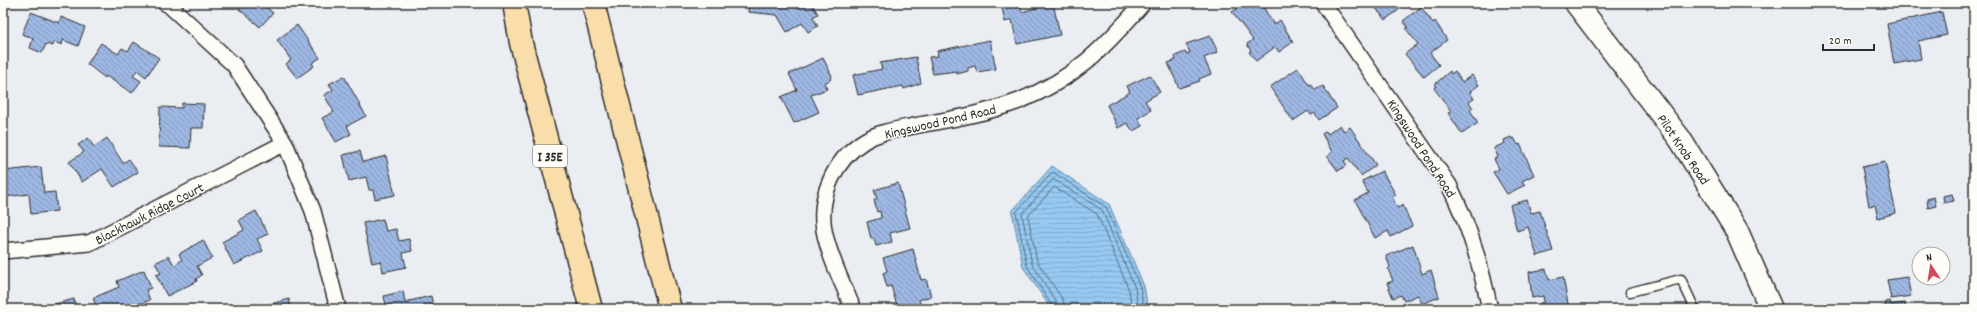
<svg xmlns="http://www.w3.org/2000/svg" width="1977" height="312" font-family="Dekko,sans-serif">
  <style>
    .water { fill: url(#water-rules); stroke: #6b8aa3 }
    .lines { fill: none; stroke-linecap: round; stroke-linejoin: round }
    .shore { stroke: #566b7b; stroke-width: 1 }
    .building { fill: url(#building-back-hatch); stroke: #2b2b2b }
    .service-casing { stroke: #2b2b2b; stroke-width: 11 }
    .minor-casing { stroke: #2b2b2b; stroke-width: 18 }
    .secondary-casing { stroke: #2b2b2b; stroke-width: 25 }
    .motorway-casing { stroke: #2b2b2b; stroke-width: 25 }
    .service { stroke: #fdfcf7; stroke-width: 8 }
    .minor { stroke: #fdfcf7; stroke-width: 15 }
    .secondary { stroke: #fdfcf7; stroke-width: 22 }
    .motorway { stroke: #f9deab; stroke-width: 22 }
    .labels { text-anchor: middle; stroke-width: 3; stroke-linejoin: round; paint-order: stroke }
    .shield { fill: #fdfcf7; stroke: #6a6a68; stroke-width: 1 }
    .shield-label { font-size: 13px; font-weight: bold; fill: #2b2b2b }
    .street-label { font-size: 14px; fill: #2b2b2b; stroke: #fdfcf7 }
  </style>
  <defs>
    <pattern id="water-rules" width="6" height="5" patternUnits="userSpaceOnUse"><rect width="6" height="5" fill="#96caf3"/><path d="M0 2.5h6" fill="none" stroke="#81aed0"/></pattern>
    <pattern id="building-back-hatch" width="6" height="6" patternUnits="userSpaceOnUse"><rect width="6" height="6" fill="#9eb8e4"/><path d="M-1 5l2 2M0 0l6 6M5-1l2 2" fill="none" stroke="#8196b9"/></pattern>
  </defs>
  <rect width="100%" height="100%" fill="#eaeef3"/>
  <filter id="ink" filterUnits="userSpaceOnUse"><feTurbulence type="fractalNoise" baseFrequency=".025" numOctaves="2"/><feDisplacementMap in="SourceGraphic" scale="8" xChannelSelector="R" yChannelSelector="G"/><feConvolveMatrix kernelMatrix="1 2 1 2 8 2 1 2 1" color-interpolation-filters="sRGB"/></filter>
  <g filter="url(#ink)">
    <path class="water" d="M1052,166L1109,204L1144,286L1148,309H1051L1023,267L1012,211Z"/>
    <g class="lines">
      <path class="shore" d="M1054,309L1027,266L1016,212L1053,172L1106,207L1140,287L1144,309
        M1059,309L1057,303L1032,264L1022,214L1053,179L1102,210L1135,288L1138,309
        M1065,309L1063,300L1037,261L1028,216L1054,187L1097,214L1129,290L1132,309"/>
    </g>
    <path class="building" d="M240,3H270L266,7L273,13L260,27L239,9L242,5Z
      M749,3H811L818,14L813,17L818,26L808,32L802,23L787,32L777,15L748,12Z
      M1001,3H1020L1022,12L1053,3L1060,35L1017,44L1012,20L1005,22Z
      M1246,3H1255L1258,8L1262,5L1274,25L1280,20L1293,42L1279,52L1275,47L1256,61L1249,52L1251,51L1247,44L1253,40L1232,12Z
      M1372,3H1396L1400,9L1385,20Z
      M1421,7L1433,23L1435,21L1447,40L1430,53L1439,65L1424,77L1405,54L1418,44L1406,29L1408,27L1403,21Z
      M31,12L59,23L61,17L85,27L78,46L63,40L62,45L54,42L53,46L46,44L42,53L30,48L33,38L22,34Z
      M1942,12L1947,35L1918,41L1921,59L1894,64L1887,24Z
      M297,25L320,58L312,63L314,66L297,78L286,64L291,60L277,40Z
      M1210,36L1218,52L1204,58L1211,74L1199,79L1200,81L1179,88L1168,63L1176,60L1175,56L1185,52L1186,54L1190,53L1186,44Z
      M990,40L996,69L977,72L975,66L968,68V71L957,74V71L933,74L929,57L938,56L937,51Z
      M134,42L159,58L146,77L137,70L133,76L141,81L132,93L106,76L105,78L87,64L101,43L118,54L122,48L128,51Z
      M916,57L921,83L904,89L903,86L858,95L853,75L882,69L880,63Z
      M823,58L832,76L830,80L824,83L827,89L811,95L819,112L794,123L781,97L797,90L789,74Z
      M1298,68L1309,85L1311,84L1315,90L1323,86L1337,108L1319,120L1315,113L1311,115L1308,111L1293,121L1270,87Z
      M1450,71L1451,74L1455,71L1462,82L1472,75L1479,85L1470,92L1474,99L1469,102L1473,108L1470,110L1478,123L1462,134L1448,113L1451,111L1434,88L1437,86L1435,84Z
      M1150,75L1160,92L1145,101L1151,110L1138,118L1142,126L1133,131L1127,123L1118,128L1107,105L1130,92L1127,86Z
      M344,76L366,116L347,126L351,134L336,142L322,118L334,112L324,95L333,90L329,84Z
      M182,103L204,104L203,128H191L190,148L159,147L160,107L182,108Z
      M1340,125L1344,131L1350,127L1376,165L1361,176L1348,158L1344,161L1347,165L1338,171L1327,156L1332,152L1322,134L1326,131L1328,134Z
      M1511,137L1512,139L1514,138L1518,145L1520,144L1534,175L1522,181L1525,185L1507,194L1493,172L1499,169L1494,159L1498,157L1494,148L1505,143L1504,140Z
      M88,138L94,147L107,138L123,163L129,159L138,172L114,187L102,169L82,182L69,162L84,152L78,145Z
      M360,151L363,162L386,156L395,195L375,199L373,190H369L366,177L349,181L343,155Z
      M1885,162L1896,213L1878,218L1875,205L1869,206L1862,167Z
      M41,167L44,193L55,192L57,211L31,214L29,194L5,197L3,171Z
      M1382,171L1396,195L1392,197L1398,208L1403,205L1412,226L1391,237L1388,231L1375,238L1355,200L1368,193L1362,181Z
      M898,183L910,228L890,233L892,242L876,246L874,239H871L867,222L881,218L880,211L877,212L874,200L877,199L874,190Z
      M1952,194L1954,201L1944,203L1943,196Z
      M1934,197L1936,206L1928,208L1927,199Z
      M1527,200L1531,213L1540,211L1553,251L1537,256L1528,227L1517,231L1510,205Z
      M256,211L268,234L257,239L263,251L234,265L222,242L244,230L239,220Z
      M383,219L386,231L396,229L399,241L409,239L412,251L403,253L406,267L383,272L381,261L372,263L363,223Z
      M203,240L212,258L197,266L202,275L196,279L197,281L167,296L156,275L161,273L155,263L169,256L174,265L182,260L179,254Z
      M1413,245L1422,274L1431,270L1439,297L1422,304L1418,295L1404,301L1401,295L1393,298L1387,283L1393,281L1388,269L1390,267L1386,256Z
      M913,249L921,280L926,279L931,296L919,300L922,309H898L891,286L887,287L883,273L887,271L883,258Z
      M1546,269L1549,280L1563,277L1569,309H1542L1540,303L1544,302L1543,296L1532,298L1529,272Z
      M144,270L151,288L146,290L150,300L127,309H97L93,298L119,287L117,281Z
      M1907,277L1911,296L1891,299L1887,280Z
      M403,291L405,302L431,296L434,309H387L384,296Z
      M74,299L76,309H46H48L47,306Z
      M289,299L291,309H268L267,305Z
      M1890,301L1891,305L1905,303L1906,309H1874L1886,306L1885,302Z"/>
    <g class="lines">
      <defs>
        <path id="service" d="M1630,292L1681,279L1695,309"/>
        <path id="minor" d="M165,3L169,5L234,65L285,143L313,211L338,309
          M1323,3L1449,185C1470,227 1480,263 1490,309
          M3,251L89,243L285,143
          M853,309C843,283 829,257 824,230C818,196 835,159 864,141C880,131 901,129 919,125C953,119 987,113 1019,101C1076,78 1104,48 1143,3"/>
        <path id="secondary" d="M1576,3L1680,139L1737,231L1771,309"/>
        <path id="motorway" d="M514,3L521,43L591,309
          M593,3L670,309"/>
      </defs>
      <use href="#service" class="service-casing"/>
      <use href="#minor" class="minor-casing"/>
      <use href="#secondary" class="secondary-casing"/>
      <use href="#motorway" class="motorway-casing"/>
      <use href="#service" class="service"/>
      <use href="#minor" class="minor"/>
      <use href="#secondary" class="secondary"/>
      <use href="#motorway" class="motorway"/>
    </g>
  </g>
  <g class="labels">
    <rect class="shield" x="533" y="145" width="34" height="22" rx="3"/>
    <g class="shield-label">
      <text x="550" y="161">I 35E</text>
    </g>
    <g class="street-label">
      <text transform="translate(940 121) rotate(-13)" y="5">Kingswood Pond Road</text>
      <text transform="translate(1422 148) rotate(57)" y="5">Kingswood Pond Road</text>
      <text transform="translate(1684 149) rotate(56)" y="5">Pilot Knob Road</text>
      <text transform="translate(149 213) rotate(-27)" y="5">Blackhawk Ridge Court</text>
    </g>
  </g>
  <rect width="1977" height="312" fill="none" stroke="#fdfcf7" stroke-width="16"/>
  <rect x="8" y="8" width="1961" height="296" fill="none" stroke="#2b2b2b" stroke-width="1.5" filter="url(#ink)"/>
  <g transform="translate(1931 266) rotate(348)"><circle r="19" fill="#fdfcf7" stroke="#a9a8a5"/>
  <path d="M0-3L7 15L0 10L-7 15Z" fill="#d1495b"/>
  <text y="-6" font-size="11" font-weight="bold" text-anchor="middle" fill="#2b2b2b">N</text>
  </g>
  <path d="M1823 44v6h51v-6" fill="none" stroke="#2b2b2b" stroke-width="2"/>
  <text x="1829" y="44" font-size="12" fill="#2b2b2b" stroke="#fdfcf7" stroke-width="3" paint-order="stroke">20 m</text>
</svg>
